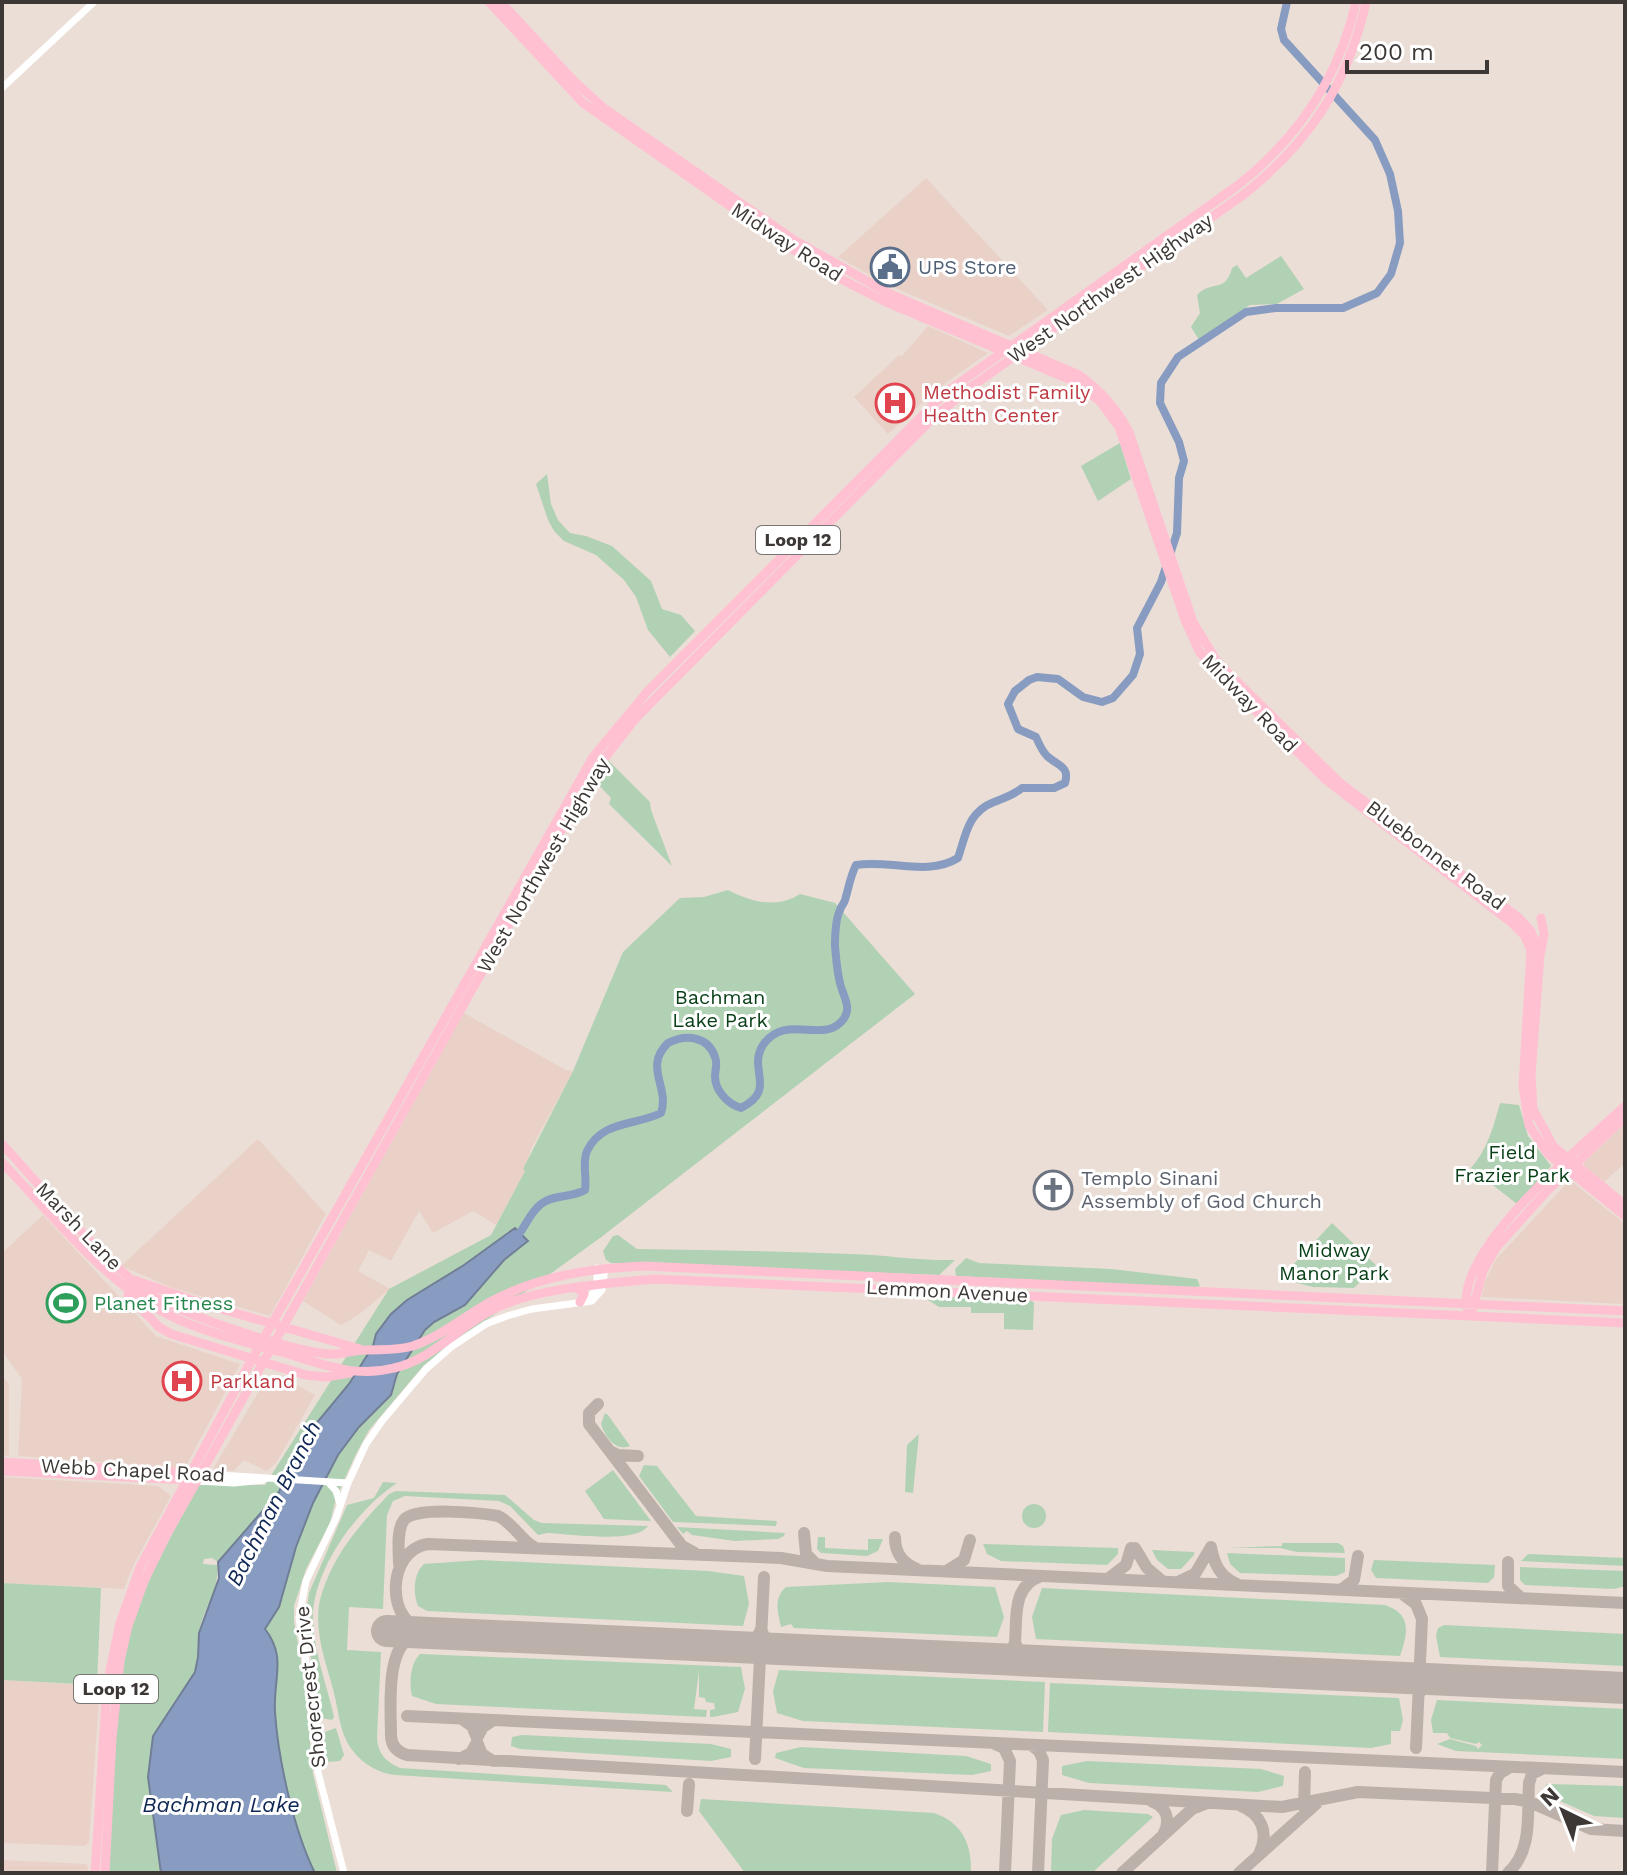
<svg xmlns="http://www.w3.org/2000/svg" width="1627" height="1875" font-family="'Work Sans',sans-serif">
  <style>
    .commercial { fill: #e9d1c8 }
    .green { fill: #b1d1b4 }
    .water { fill: #879cc0; stroke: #717e96; stroke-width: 2 }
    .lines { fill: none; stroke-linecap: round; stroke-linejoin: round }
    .river { stroke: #879cc0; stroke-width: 8 }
    .taxiway { stroke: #bcb0aa; stroke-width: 12 }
    .runway { stroke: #bcb0aa; stroke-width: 32 }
    .minor { stroke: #fff; stroke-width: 7 }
    .major { stroke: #ffc0d1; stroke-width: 9 }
    .labels { text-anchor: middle; stroke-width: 6; stroke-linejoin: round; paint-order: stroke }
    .shield { fill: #fff; stroke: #777472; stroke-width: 2 }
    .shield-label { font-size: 18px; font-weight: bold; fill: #3d3835 }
    .street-label { font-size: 20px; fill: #3d3835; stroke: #fff }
    .service-label { font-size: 20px; fill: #4e5e75; stroke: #fff; text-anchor: start }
    .health-label { font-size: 20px; fill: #be3a42; stroke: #fff; text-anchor: start }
    .park-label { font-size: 20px; fill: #073f17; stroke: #fff }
    .worship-label { font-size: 20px; fill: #5b616d; stroke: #fff; text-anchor: start }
    .leisure-label { font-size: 20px; fill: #27864d; stroke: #fff; text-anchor: start }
    .water-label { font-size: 22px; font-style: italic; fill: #0f2755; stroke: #fff }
  </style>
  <rect width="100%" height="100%" fill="#ebded6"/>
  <path class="commercial" d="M926,178L1048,310L1009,336L888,285L838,257Z
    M928,326L988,353L936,390L888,434L854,397L899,355L902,356Z
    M464,1013L566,1070L573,1071L530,1151L526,1170L496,1225L473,1211L433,1233L419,1211L391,1261L369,1250L358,1271L390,1289L357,1316L341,1325L303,1301Z
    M1625,1123V1163L1604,1182L1584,1166V1162Z
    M258,1139L326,1214L270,1316L173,1288L121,1266Z
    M1570,1180L1625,1224V1304L1482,1297L1485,1282L1496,1259Z
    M43,1215L156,1336L240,1364L185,1468L18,1456L22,1379L2,1351V1253Z
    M278,1375L315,1395L276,1463L267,1471L244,1460L234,1471L213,1469L268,1376Z
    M2,1376L9,1384V1456L2,1455Z
    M2,1477L158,1486L171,1496L133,1566L124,1589L2,1583Z
    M2,1680L100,1686L89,1842L85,1846L2,1843Z
    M2,1860L87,1864L89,1873H2Z"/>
  <path class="green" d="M1281,256L1304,289L1277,304L1250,305L1199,340L1191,327L1200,313L1197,295C1213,279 1225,294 1232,268L1237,265L1246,278Z
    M1120,443L1131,479L1098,501L1081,466Z
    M547,474L551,504L558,520L570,533L586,536L612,546L651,581L662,609L681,615L695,631L670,657L648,630L636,597L624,580L596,555L564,541L554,531L548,520L536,484Z
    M608,760L650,802L651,810L672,866L609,804L611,798L595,781Z
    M728,890C751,902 777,909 800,894L835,903L915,994L600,1238L424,1365L369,1430L356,1454L336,1498L330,1523L306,1569L294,1606V1622L304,1678L313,1774L337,1873H315C294,1831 278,1759 275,1712C273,1680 287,1656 264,1629L279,1607L296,1547L313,1503L338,1455L359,1427L376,1411L396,1383L397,1374L425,1330L434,1322L465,1305L504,1260L528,1240L515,1228L464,1265L407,1300L391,1314L376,1334L373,1346L349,1384L300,1443L279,1492L218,1562L212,1558L204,1559L203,1564L217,1565C220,1591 203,1608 199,1633C197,1646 198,1658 195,1672L148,1777L161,1873H109C113,1792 109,1700 133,1623C149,1573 174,1530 199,1485H265L389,1289L491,1235L525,1171L523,1169L573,1071L623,952L680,898L704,897Z
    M1500,1103L1519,1105L1528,1136L1551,1166L1517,1204L1471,1168C1488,1148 1493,1128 1500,1103Z
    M1332,1223L1376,1265L1354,1288L1313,1287L1280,1279Z
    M618,1235L637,1249C708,1250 780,1251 851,1254C887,1255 920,1261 955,1260L939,1275L611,1263L606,1260L603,1251L613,1236Z
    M966,1258L979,1263L1111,1269L1197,1279L1200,1286L1194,1288L956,1276L955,1269Z
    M932,1295L1031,1300L1034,1303L1033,1330L1004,1329V1313H971V1307H939L928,1300Z
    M605,1413L608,1415L630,1446C616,1452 605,1437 601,1424Z
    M919,1434L913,1493L905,1492L907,1445Z
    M644,1465L657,1466L696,1516L777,1521L776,1526L673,1522L639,1476Z
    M613,1470L651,1521L604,1519L585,1491Z
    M383,1482L397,1483C357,1509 311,1571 313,1621C314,1653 327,1685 334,1717L332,1720L321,1718L306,1628H310V1625L306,1626L305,1623L309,1593L347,1505L374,1498Z
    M396,1491L505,1495L534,1520L542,1523L648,1526C636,1544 570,1534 547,1533L538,1535L510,1506L499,1501L405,1496L393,1501L387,1515L383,1609L349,1607L347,1650L381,1652L377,1738C378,1754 386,1762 400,1768L666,1785L673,1792L395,1775C379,1773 364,1765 353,1751C340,1735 339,1713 334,1693C326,1662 312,1628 321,1596C334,1553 359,1526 389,1494Z
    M1022 1516a12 12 0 1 1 24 0a12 12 0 1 1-24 0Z
    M677,1527L785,1533L784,1536L778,1539L735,1541L692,1535L687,1531L683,1534Z
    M818,1537H825V1548L868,1550V1539H883L878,1551L867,1556L821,1553L817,1549Z
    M1282,1543H1338L1343,1546L1345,1553L1297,1552L1280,1548H1228L1282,1546Z
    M983,1544L1118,1548V1554L1107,1565L1001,1561L987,1554Z
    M1152,1550L1194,1552V1555L1181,1569H1168L1157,1560Z
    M1227,1553L1345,1558V1572L1336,1576L1240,1573L1230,1564Z
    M1528,1554L1625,1558V1566L1521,1561Z
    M481,1560L708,1571L744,1576L749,1604L743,1626L427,1611L418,1606C413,1594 413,1574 424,1564Z
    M1374,1560L1495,1565L1494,1577L1488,1583L1376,1578L1371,1570Z
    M1520,1567L1625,1571V1586L1614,1589L1525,1585L1520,1580Z
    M888,1582L995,1587L1004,1617L997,1637L794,1628L791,1624L781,1627C778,1613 773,1598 786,1587Z
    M2,1583L101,1588L97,1685L2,1680Z
    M1042,1588L1385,1605C1412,1614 1408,1633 1400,1656L1036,1639L1032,1617Z
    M1444,1625L1625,1634V1666L1440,1657L1436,1636L1438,1628Z
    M420,1654L741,1667L745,1689L738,1712L713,1717H710V1710L715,1709L714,1703L706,1702L705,1698L699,1697V1671L694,1709L707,1710L706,1717L436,1704L412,1696C409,1683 410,1664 420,1654Z
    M779,1670L1045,1682L1043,1732L803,1721L777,1713L773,1691Z
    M1050,1683L1399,1698L1403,1720L1400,1731H1391V1744L1371,1748L1048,1732Z
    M1437,1700L1625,1709V1759L1456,1751L1437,1744L1450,1739L1476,1746L1478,1749L1482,1745L1479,1742L1476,1744L1450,1738L1447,1733H1433L1431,1720Z
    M336,1728L344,1755L340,1761L327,1762L321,1753L320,1734Z
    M522,1735L711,1744L731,1749V1757L711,1761L520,1749L511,1746L512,1737Z
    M801,1747L966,1756L991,1764V1771L972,1775L804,1768L775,1758L776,1753Z
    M1087,1761L1261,1769L1284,1776L1283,1786L1258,1792L1089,1783L1062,1775V1766Z
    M1547,1784L1625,1786V1818L1594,1816L1546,1795L1543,1790Z
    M701,1799L934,1813C963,1823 972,1845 971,1873H745L699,1811Z
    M1084,1810L1148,1814L1153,1817L1092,1873H1051L1052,1839L1061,1815Z"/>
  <path class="water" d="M515,1228L528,1241L504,1260L465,1305L434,1322L425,1330L397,1374L391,1395L359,1427L338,1455L313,1503L296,1547L279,1607L265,1629C287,1657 273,1679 275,1712C278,1759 294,1831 315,1873H161L148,1777L153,1736L195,1672L198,1657L199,1633L219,1578L218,1562L279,1492L300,1443L349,1384L373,1346L376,1334L391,1314L407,1300L464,1265Z"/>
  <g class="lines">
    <path class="river" d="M513,1241C525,1230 528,1214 541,1204C554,1194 571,1198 585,1190C587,1177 582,1163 587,1151C602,1120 635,1126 661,1113C670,1087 643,1067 668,1043C686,1034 708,1036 715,1057C718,1064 715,1069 715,1076C715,1091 728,1104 741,1108C778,1089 747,1070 763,1045C785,1013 821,1043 841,1022C854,1009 843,997 840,983C837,972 836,957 835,946C835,937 836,918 840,910C841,906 844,904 845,900C849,887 850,877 856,865C889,859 927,877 958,858C966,834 968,812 994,802C1004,798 1014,795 1022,788H1054L1065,783C1070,766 1058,766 1047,756C1042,751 1039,744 1036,737L1018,729L1008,704L1015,691L1029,680L1037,677L1058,679L1083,697L1102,702L1113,698L1133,675L1140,654L1137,628L1161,582L1177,533L1179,478L1184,461L1179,442L1160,403L1161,383L1178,357L1246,312L1276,308H1343L1377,293L1391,274L1400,243L1398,211L1390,174L1375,140L1284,40L1281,29L1287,2"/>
    <path class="taxiway" d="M598,1404L589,1413V1424L682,1546L695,1553
      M610,1451L618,1455L638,1456
      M804,1533L806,1554L816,1564
      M895,1537C895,1553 902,1563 917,1569
      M1211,1547C1214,1564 1220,1577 1237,1584
      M1135,1548L1147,1568L1161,1580
      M1508,1562V1586L1520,1597
      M399,1564C399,1552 396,1530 404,1520C414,1506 481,1513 498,1516C513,1523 520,1539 534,1547
      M948,1570L964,1560L970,1540
      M1109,1578L1126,1565L1131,1548
      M1180,1581L1195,1574L1211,1547
      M1342,1589L1354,1580L1358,1556
      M1401,1593L1416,1604L1422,1619L1416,1748
      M428,1631C384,1626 386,1550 428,1544L781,1558L827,1566L1625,1603
      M469,1635C453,1634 435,1631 419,1634C384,1640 391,1707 391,1735C391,1746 397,1752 407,1755L1282,1807L1358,1792L1515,1799L1530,1802L1591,1829L1625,1831
      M1015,1642C1017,1617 1012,1586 1041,1576
      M721,1644C739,1645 754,1649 761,1629C768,1652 789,1647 808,1648
      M975,1657H1004L1012,1650L1015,1642C1022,1665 1043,1660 1062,1661
      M1361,1676C1379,1677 1413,1671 1419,1694C1427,1672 1458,1681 1477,1681
      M407,1716L1625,1772
      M462,1719L472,1726L477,1738L483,1727L492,1721
      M995,1744L1004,1748L1010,1761L1005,1873
      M1031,1745L1039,1751L1043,1760L1038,1873
      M459,1759L471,1753L477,1742L482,1754L493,1761
      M755,1759L764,1577
      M1151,1801C1166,1806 1171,1819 1164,1833
      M1241,1806C1261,1814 1269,1832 1260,1852
      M1304,1808L1305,1772
      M687,1811L689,1784
      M1122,1873L1192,1809L1205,1804
      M1239,1873L1317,1803
      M1492,1873L1496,1780L1500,1773L1510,1767
      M1508,1873C1533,1850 1527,1814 1529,1783L1532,1774L1542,1769"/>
    <path class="runway" d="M387,1631L1625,1688"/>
    <path class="minor" d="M2,88L94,2
      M589,1298L597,1288V1268
      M201,1474L348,1483
      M197,1481L234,1483L263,1480
      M328,1482L336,1491L340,1504
      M344,1873L318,1772L310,1688L299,1618L306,1581L336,1518L348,1483L366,1444L382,1421L426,1369L451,1347L486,1324L507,1316L532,1309L592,1301L602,1290L605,1268"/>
    <path class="major" d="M489,2L583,103L787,246L837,277L886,302L1071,380L1100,401L1119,427L1185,620L1199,651L1215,671L1326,780L1512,923L1525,936L1531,951L1523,1086L1529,1125L1548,1154L1625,1216
      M501,2L574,81L605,109L794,240L890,294L1079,375C1100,390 1117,409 1129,432L1193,622L1218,663L1339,782L1518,917L1531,931L1540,955L1531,1075L1533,1109L1553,1146L1625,1205
      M1541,951L1544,934L1541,918
      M2,1144C47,1193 90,1246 141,1288C171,1312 290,1351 329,1354C342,1355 352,1350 365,1350C381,1349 396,1351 413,1346C442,1336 465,1316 492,1301C539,1276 591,1268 644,1266L1625,1311
      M2,1162C49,1212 106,1283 167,1314C204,1333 247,1342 288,1354C325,1365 355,1378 394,1368C434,1359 461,1324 498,1307C542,1287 606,1284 654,1279L1625,1323
      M134,1280L204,1304L360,1349
      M577,1288L584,1294L580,1302
      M128,1295L159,1327L171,1334L306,1375L326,1377L350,1373
      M1467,1308C1455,1249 1584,1144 1625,1106
      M1473,1308L1483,1271L1496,1248L1547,1191L1625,1117
      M2,1462L194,1473
      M2,1471L190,1480
      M95,1873L107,1685L120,1623L140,1567L252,1359L593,757L646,693L945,393L1237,186C1298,138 1339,78 1356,2
      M105,1873L112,1738L120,1661L128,1626L144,1581L167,1534L594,772L635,719L935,416L971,387L1243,195C1309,143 1348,84 1366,2"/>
  </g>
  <defs>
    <symbol id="civic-ring" viewBox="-11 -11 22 22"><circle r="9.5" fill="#fff" stroke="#5c6f8a" stroke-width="1.5"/><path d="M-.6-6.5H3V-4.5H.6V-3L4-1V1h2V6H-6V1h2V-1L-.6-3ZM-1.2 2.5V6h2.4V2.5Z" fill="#5c6f8a"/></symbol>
    <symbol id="hospital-ring" viewBox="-11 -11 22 22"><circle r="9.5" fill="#fff" stroke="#e0444e" stroke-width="1.5"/><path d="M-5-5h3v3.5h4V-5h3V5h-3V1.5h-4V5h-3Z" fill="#e0444e"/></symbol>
    <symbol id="church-ring" viewBox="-11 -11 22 22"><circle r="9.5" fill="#fff" stroke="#6b7280" stroke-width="1.5"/><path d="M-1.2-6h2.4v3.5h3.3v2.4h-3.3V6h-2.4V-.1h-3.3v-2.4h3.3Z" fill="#6b7280"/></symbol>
    <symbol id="stadium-ring" viewBox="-11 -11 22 22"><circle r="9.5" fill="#fff" stroke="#2e9e5b" stroke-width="1.5"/><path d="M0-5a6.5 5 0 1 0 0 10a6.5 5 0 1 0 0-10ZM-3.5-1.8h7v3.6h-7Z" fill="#2e9e5b"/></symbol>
  </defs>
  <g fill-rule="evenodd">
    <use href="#civic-ring" x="868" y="245" width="44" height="44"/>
    <use href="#hospital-ring" x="873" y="381" width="44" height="44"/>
    <use href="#church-ring" x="1031" y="1168" width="44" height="44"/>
    <use href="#stadium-ring" x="44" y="1281" width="44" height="44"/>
    <use href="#hospital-ring" x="160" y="1359" width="44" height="44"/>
  </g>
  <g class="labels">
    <g class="shield">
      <rect x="756" y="526" width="84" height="28" rx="6"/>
      <rect x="74" y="1675" width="84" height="28" rx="6"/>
    </g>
    <g class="shield-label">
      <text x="798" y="546">Loop 12</text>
      <text x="116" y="1695">Loop 12</text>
    </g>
    <g class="street-label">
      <text transform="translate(787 242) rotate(33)" y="7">Midway Road</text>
      <text transform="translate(1110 288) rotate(-35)" y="7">West Northwest Highway</text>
      <text transform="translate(1250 703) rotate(46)" y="7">Midway Road</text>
      <text transform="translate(1436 855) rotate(37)" y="7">Bluebonnet Road</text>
      <text transform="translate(543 865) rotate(-60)" y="7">West Northwest Highway</text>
      <text transform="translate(79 1226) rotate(46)" y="7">Marsh Lane</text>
      <text transform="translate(947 1291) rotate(3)" y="7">Lemmon Avenue</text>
      <text transform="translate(133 1470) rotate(3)" y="7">Webb Chapel Road</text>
      <text transform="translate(310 1687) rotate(-96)" y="7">Shorecrest Drive</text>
    </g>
    <g class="service-label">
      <text x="918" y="274">UPS Store</text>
    </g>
    <g class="health-label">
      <text x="923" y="399">Methodist Family<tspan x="923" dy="23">Health Center</tspan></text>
      <text x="210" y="1388">Parkland</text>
    </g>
    <g class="park-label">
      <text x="720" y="1004">Bachman<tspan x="720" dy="23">Lake Park</tspan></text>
      <text x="1512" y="1159">Field<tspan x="1512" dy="23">Frazier Park</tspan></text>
      <text x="1334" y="1257">Midway<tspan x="1334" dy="23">Manor Park</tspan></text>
    </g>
    <g class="worship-label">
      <text x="1081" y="1185">Templo Sinani<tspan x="1081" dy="23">Assembly of God Church</tspan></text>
    </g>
    <g class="leisure-label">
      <text x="94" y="1310">Planet Fitness</text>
    </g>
    <g class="water-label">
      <text transform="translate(273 1503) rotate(-63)" y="8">Bachman Branch</text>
      <text x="221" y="1812">Bachman Lake</text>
    </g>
  </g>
  <rect width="1627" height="1875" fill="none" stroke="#3d3835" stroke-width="8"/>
  <g transform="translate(1563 1811) rotate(317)" stroke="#ffffff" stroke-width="6" paint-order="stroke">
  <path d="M0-6L14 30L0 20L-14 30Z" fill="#3d3835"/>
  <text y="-12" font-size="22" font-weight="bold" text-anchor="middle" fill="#3d3835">N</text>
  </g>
  <path d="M1347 60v12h140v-12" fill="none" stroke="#3d3835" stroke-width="4"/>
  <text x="1359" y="60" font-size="24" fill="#3d3835" stroke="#ffffff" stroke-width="6" paint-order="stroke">200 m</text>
</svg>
